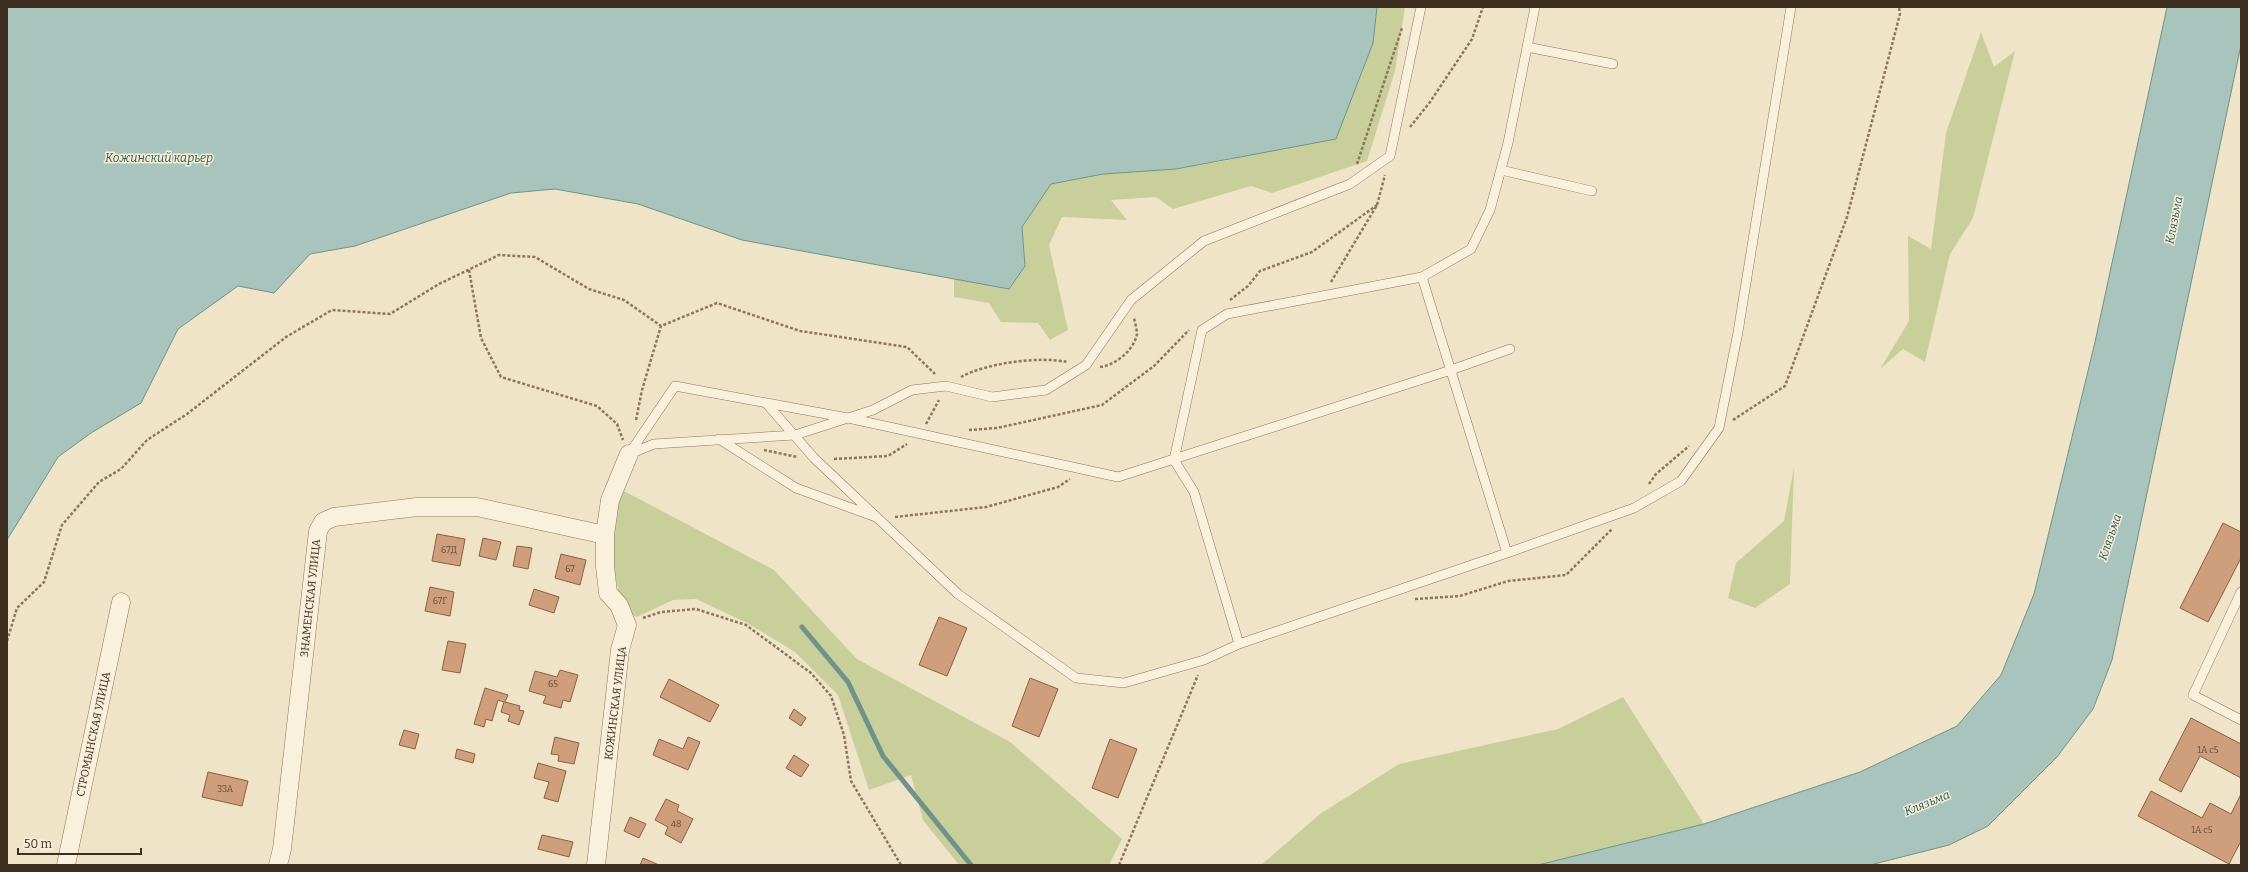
<svg xmlns="http://www.w3.org/2000/svg" width="2248" height="872" font-family="Bitter,serif">
  <style>
    .green { fill: #c9cf9b }
    .water { fill: #a9c4bc; stroke: #6f938a }
    .lines { fill: none; stroke-linecap: round; stroke-linejoin: round }
    .stream { stroke: #6f938a; stroke-width: 5 }
    .building { fill: #cf9f7d; stroke: #8d5f41 }
    .lane-casing { stroke: #8d765c; stroke-width: 10 }
    .street-casing { stroke: #8d765c; stroke-width: 19 }
    .path { stroke: #8d765c; stroke-width: 2.5; stroke-dasharray: 3 2; stroke-linecap: butt }
    .lane { stroke: #faf1dc; stroke-width: 9 }
    .street { stroke: #faf1dc; stroke-width: 18 }
    .labels { text-anchor: middle; stroke-width: 3; stroke-linejoin: round; paint-order: stroke }
    .number-label { font-size: 9px; fill: #624a37 }
    .street-label { font-size: 11px; fill: #3d2e20; stroke: #f7eed8 }
    .water-label { font-size: 12px; font-style: italic; fill: #2f5d5a; stroke: #f7eed8 }
  </style>
  <rect width="100%" height="100%" fill="#f0e4c8"/>
  <path class="green" d="M1377,7H1405L1395,71L1367,161L1272,193L1251,186L1173,209L1156,197L1111,200L1127,220L1062,217L1049,245L1068,330L1050,340L1038,323L1001,322L989,303L954,297V279L1009,289L1025,266L1022,227L1051,184L1103,174L1176,169L1224,161L1257,153L1373,43Z
    M1981,32L1994,67L2015,51L1973,218L1950,254L1925,362L1903,349L1880,369L1909,321L1908,236L1931,249L1946,133Z
    M1794,467L1790,584L1755,608L1728,598L1736,563L1784,521Z
    M622,490L774,570L857,659L1010,742L1122,839L1109,865H959L923,820L911,775L869,790L838,695L795,652L747,623L696,599L673,600L637,617C615,608 611,553 612,532C612,518 619,503 622,490Z
    M1623,697L1704,824L1538,865H1261L1320,814L1399,764L1558,729Z"/>
  <path class="water" d="M7,7H1377L1373,43L1336,139L1176,169L1103,174L1051,184L1022,227L1025,266L1009,289L742,240L638,204L555,189L511,193L355,246L310,254L274,293L238,286L178,329L141,403L91,433L58,457L7,540Z
    M2167,7H2241V45L2112,660L2093,709L2057,757L1988,826L1949,845L1870,865H1538L1704,824L1860,772L1957,726L2001,675L2034,594L2095,342Z"/>
  <g class="lines">
    <path class="stream" d="M802,627L848,682L883,756L971,865"/>
  </g>
  <path class="building" d="M2223,523L2241,532V558L2208,622L2180,608Z
    M437,534L465,539L460,566L432,561Z
    M483,538L501,542L496,560L479,556Z
    M517,546L532,548L528,569L513,566Z
    M561,554L586,560L580,585L555,578Z
    M430,587L454,592L450,616L425,611Z
    M534,589L559,597L554,613L529,605Z
    M939,617L967,628L947,676L919,665Z
    M448,641L466,644L460,673L442,670Z
    M560,670L578,675L570,702L563,700L561,708L543,703L546,696L529,691L535,671L557,677Z
    M1030,678L1058,689L1039,737L1012,726Z
    M669,679L719,705L710,722L660,697Z
    M485,688L508,695L505,702L520,706L519,710L524,711L519,725L508,721L510,715L501,712L504,702L498,700L492,721L486,719L484,727L474,724Z
    M794,709L806,718L801,726L789,718Z
    M2191,718L2241,744V778L2200,756L2181,792L2159,780Z
    M404,730L419,734L415,749L399,745Z
    M555,737L579,743L574,764L558,761L559,755L551,754Z
    M688,737L700,742L688,770L653,755L659,739L683,749Z
    M1110,739L1137,749L1118,798L1092,788Z
    M457,749L475,754L473,763L455,758Z
    M794,755L809,765L801,777L786,768Z
    M538,763L566,771L558,802L544,798L549,782L534,778Z
    M208,772L248,781L242,806L202,797Z
    M2151,791L2202,818L2210,803L2231,814L2241,794V841L2229,864L2138,816Z
    M666,799L679,805L677,811L693,819L681,843L665,834L668,827L655,820Z
    M630,817L646,824L639,838L624,831Z
    M542,835L573,842L569,857L538,849Z
    M643,858L659,865H640Z"/>
  <g class="lines">
    <defs>
      <path id="lane" d="M1527,47L1613,64
        M1501,170L1592,191
        M1422,277L1471,249L1490,210L1508,143L1535,7
        M766,403L814,458L958,594L1076,678L1124,683L1204,660L1239,644L1507,553L1422,277L1227,314L1202,330L1174,460L1194,492L1239,644
        M719,439L796,488L876,517
        M629,454L654,444L795,435L873,410L912,390L946,386L992,397L1046,390L1086,365L1131,300L1204,241L1350,184L1390,156L1421,7
        M629,454L675,386L848,418L1118,477L1451,370L1510,349
        M1507,553L1634,508L1681,481L1719,428L1738,332L1791,7
        M2241,592L2193,695L2241,720"/>
      <path id="street" d="M66,865L121,602
        M278,865L282,849L318,531L323,522L334,517L417,507H477L605,535
        M596,865L620,650L627,625L619,605L608,593L605,566V535L610,500L629,454"/>
    </defs>
    <use href="#lane" class="lane-casing"/>
    <use href="#street" class="street-casing"/>
    <path class="path" d="M1410,127L1430,102L1472,39L1483,7
      M1357,164L1402,28
      M469,270L481,338L501,377L597,406L617,424L623,440
      M1331,282L1377,205L1385,175
      M1230,300L1248,286L1260,271L1312,252L1377,205
      M1100,367C1116,365 1134,350 1137,334C1137,329 1135,323 1134,318
      M961,377C986,363 1040,356 1067,362
      M636,420L642,390L661,326
      M1733,420L1785,386L1847,217L1900,14L1899,7
      M926,424L939,400
      M969,430L997,428L1102,405L1154,366L1189,330
      M764,450L797,457
      M834,459L888,456L907,444
      M1649,484L1656,474L1689,446
      M895,517L986,507L1058,487L1070,479
      M1415,599L1460,596L1508,581L1566,575L1612,529
      M643,618L661,612L696,609L746,625L811,673L831,696L844,735L851,781L901,865
      M7,641L17,608L44,582L62,525L99,482L121,469L147,440L187,414L286,337L332,310L390,314L439,284L499,255L535,257L589,289L624,300L661,326L717,303L800,331L907,347L935,374
      M1119,865L1198,675"/>
    <use href="#lane" class="lane"/>
    <use href="#street" class="street"/>
  </g>
  <g class="labels">
    <g class="number-label">
      <text x="449" y="553">67Д</text>
      <text x="570" y="572">67</text>
      <text x="440" y="604">67Г</text>
      <text x="553" y="687">65</text>
      <text x="2208" y="753">1А с5</text>
      <text x="225" y="792">33А</text>
      <text x="676" y="827">48</text>
      <text x="2202" y="833">1А с5</text>
    </g>
    <g class="street-label">
      <text transform="translate(310 598) rotate(-84)" y="4">ЗНАМЕНСКАЯ УЛИЦА</text>
      <text transform="translate(615 703) rotate(-83)" y="4">КОЖИНСКАЯ УЛИЦА</text>
      <text transform="translate(93 734) rotate(-78)" y="4">СТРОМЫНСКАЯ УЛИЦА</text>
    </g>
    <g class="water-label">
      <text x="159" y="162">Кожинский карьер</text>
      <text transform="translate(2174 220) rotate(-79)" y="4">Клязьма</text>
      <text transform="translate(2110 537) rotate(-71)" y="4">Клязьма</text>
      <text transform="translate(1927 803) rotate(-22)" y="4">Клязьма</text>
    </g>
  </g>
  <rect width="2248" height="872" fill="none" stroke="#3d2e20" stroke-width="16"/>
  <path d="M18 848v6h123v-6" fill="none" stroke="#3d2e20" stroke-width="2"/>
  <text x="24" y="848" font-size="12" fill="#3d2e20" stroke="#f7eed8" stroke-width="3" paint-order="stroke">50 m</text>
</svg>
